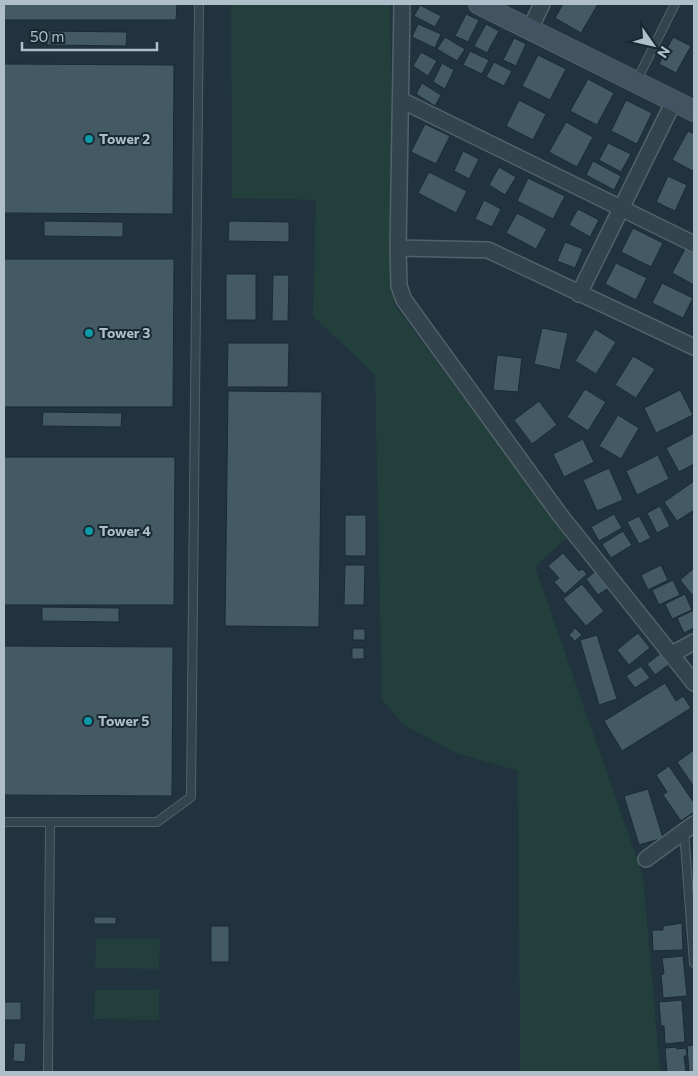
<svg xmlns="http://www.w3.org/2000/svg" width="698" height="1076" font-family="Commissioner,sans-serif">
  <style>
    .green { fill: #223f3c }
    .building { fill: #435964; stroke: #1b2b34 }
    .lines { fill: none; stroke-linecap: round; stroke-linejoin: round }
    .lane-casing { stroke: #52626b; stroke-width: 10 }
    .street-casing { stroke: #52626b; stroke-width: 18 }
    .secondary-casing { stroke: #52626b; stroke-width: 22 }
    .lane { stroke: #34444d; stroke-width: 8 }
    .street { stroke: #34444d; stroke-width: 15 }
    .secondary { stroke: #425461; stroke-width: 20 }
    .culture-dot { fill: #0f9aa8; stroke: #192932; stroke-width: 2 }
    .labels { text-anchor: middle; stroke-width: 4; stroke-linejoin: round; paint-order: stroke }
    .poi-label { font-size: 14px; font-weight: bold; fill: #afbfc9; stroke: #192932; text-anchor: start }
  </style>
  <rect width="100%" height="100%" fill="#20333e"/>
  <path class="green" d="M231,4H390L394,304L567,537L535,567L643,876L660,1072H520L518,771L457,753L404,725L382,700L375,375L313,316L316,200L232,198Z
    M96,939H160L159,969L95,968Z
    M95,990H159V1020L94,1019Z"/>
  <path class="building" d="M4,4H177L176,20H4Z
    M563,4H598L581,33L555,18Z
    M420,5L441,16L435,27L414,16Z
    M466,14L479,20L468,42L455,36Z
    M418,24L441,34L435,48L412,37Z
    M486,24L499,31L487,53L474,46Z
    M47,31L127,32L126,46L47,45Z
    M445,37L465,49L457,61L437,49Z
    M673,37L691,46L676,73L659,64Z
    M514,38L526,44L516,66L503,60Z
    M470,51L489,60L482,74L463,65Z
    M421,52L437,61L428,76L413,66Z
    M538,55L566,69L550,100L522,86Z
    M494,62L512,71L504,86L486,77Z
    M442,63L454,70L445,89L433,82Z
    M4,64L174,65L173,214L4,213Z
    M588,79L614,93L597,125L570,111Z
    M422,83L441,95L435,106L416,94Z
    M519,100L546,114L533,140L506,126Z
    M626,100L652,113L637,144L611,131Z
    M566,122L593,137L577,167L549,152Z
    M425,124L450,136L436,164L411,152Z
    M688,131L694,134V168L693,171L672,160Z
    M608,143L631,154L621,172L599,160Z
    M463,151L479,159L469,179L454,171Z
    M593,161L621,176L614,190L586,175Z
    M499,167L516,177L505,195L489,185Z
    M429,172L467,191L456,213L418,193Z
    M668,176L687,185L675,211L656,202Z
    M528,178L565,196L553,219L517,201Z
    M484,200L501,209L492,227L475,219Z
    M578,209L599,220L590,237L569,225Z
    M517,213L547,229L536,249L506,233Z
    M44,221L123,222V237L44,236Z
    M229,221L289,222V242L228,241Z
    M633,228L663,243L651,267L621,252Z
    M565,242L583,249L575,268L557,261Z
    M686,247L694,252V285L672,273Z
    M4,259H174L173,407H4Z
    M616,263L647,278L636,300L605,284Z
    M226,274H256V320H226Z
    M273,275H289L288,321H272Z
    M662,283L693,298L683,318L652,303Z
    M542,328L568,333L560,370L534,364Z
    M595,329L616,342L596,374L575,361Z
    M228,343H289L288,387H227Z
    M497,355L522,358L518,392L493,390Z
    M633,356L655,369L636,398L615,385Z
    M585,389L606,402L588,431L567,417Z
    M680,390L693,415L656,433L644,408Z
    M228,391L322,392L319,627L225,626Z
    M539,401L557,425L532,444L514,420Z
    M43,412L122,413L121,427L42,426Z
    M618,415L639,428L621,459L599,446Z
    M694,433V464L679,472L666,448Z
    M583,439L594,462L564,477L553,454Z
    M658,455L669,479L637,495L626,471Z
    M4,457H175L174,605H4Z
    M609,468L623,500L597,511L583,480Z
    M694,481V510L677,521L664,502Z
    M660,506L670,526L657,533L647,513Z
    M614,514L622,528L599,541L591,527Z
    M345,515H366V556H345Z
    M639,516L651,538L639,544L627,522Z
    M623,531L632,545L611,558L602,544Z
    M563,553L579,571L582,569L587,574L565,594L554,582L559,578L548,566Z
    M345,565H365L364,605H344Z
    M661,565L668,580L648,590L641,575Z
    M694,568V597L680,580Z
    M597,570L610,587L598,595L586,579Z
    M673,580L680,595L659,605L652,590Z
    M582,584L604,611L586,626L563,599Z
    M685,594L692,610L672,619L665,604Z
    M42,607L119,608V622L42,621Z
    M694,610V628L684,633L677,618Z
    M575,628L582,635L575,641L569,635Z
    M353,629H365V640H353Z
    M638,633L650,648L629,665L617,650Z
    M597,635L617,699L599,705L580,640Z
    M4,646L173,647L172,796L4,795Z
    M352,648H364V659H352Z
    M662,652L671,663L655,675L647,664Z
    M641,666L650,678L635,688L626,676Z
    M665,683L676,701L683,696L691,708L622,751L604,721Z
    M694,750V787L677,762Z
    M669,766L694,803V812L681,821L663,795L667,792L656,775Z
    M648,789L663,838L639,845L624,796Z
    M94,917H116V924H94Z
    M682,923L683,950L653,951L652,930H663V926Z
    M211,926H229V962H211Z
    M683,956L687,996L663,998L661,974H664L662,958Z
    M682,1000L685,1042L665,1044L664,1026H661L659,1002Z
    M4,1002H21V1020H4Z
    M14,1043H26L25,1062L13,1061Z
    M694,1045V1072H689L687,1046Z
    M677,1047V1049L686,1048L687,1056H684L686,1072H667L665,1048Z"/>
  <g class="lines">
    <defs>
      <path id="lane" d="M636,82L675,4
        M4,822H157L191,797L199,4
        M684,831L694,963
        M48,1072L50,822"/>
      <path id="street" d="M402,4L398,248L399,286L404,300L560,515L694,683
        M530,29L542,4
        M401,100L694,244
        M398,248L488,250L694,347
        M579,294L674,101
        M672,654L694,642
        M646,859L694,824"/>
      <path id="secondary" d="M479,4L694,111"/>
    </defs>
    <use href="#lane" class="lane-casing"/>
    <use href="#street" class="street-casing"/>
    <use href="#secondary" class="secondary-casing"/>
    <use href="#lane" class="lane"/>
    <use href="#street" class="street"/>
    <use href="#secondary" class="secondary"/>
  </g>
  <g class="culture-dot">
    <circle cx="89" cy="139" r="5"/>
    <circle cx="89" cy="333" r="5"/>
    <circle cx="89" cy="531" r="5"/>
    <circle cx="88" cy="721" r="5"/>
  </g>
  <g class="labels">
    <g class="poi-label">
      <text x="99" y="144">Tower 2</text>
      <text x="99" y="338">Tower 3</text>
      <text x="99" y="536">Tower 4</text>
      <text x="98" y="726">Tower 5</text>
    </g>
  </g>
  <rect width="698" height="1076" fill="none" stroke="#afbfc9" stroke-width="10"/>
  <g transform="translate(653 45) rotate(124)" stroke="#192932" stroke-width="4" paint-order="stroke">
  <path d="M0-4L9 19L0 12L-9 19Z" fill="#afbfc9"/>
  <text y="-8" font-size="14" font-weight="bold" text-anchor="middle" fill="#afbfc9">N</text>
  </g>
  <path d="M22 42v8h135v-8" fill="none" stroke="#afbfc9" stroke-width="2.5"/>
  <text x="30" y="42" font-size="15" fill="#afbfc9" stroke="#192932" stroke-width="4" paint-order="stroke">50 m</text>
</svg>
